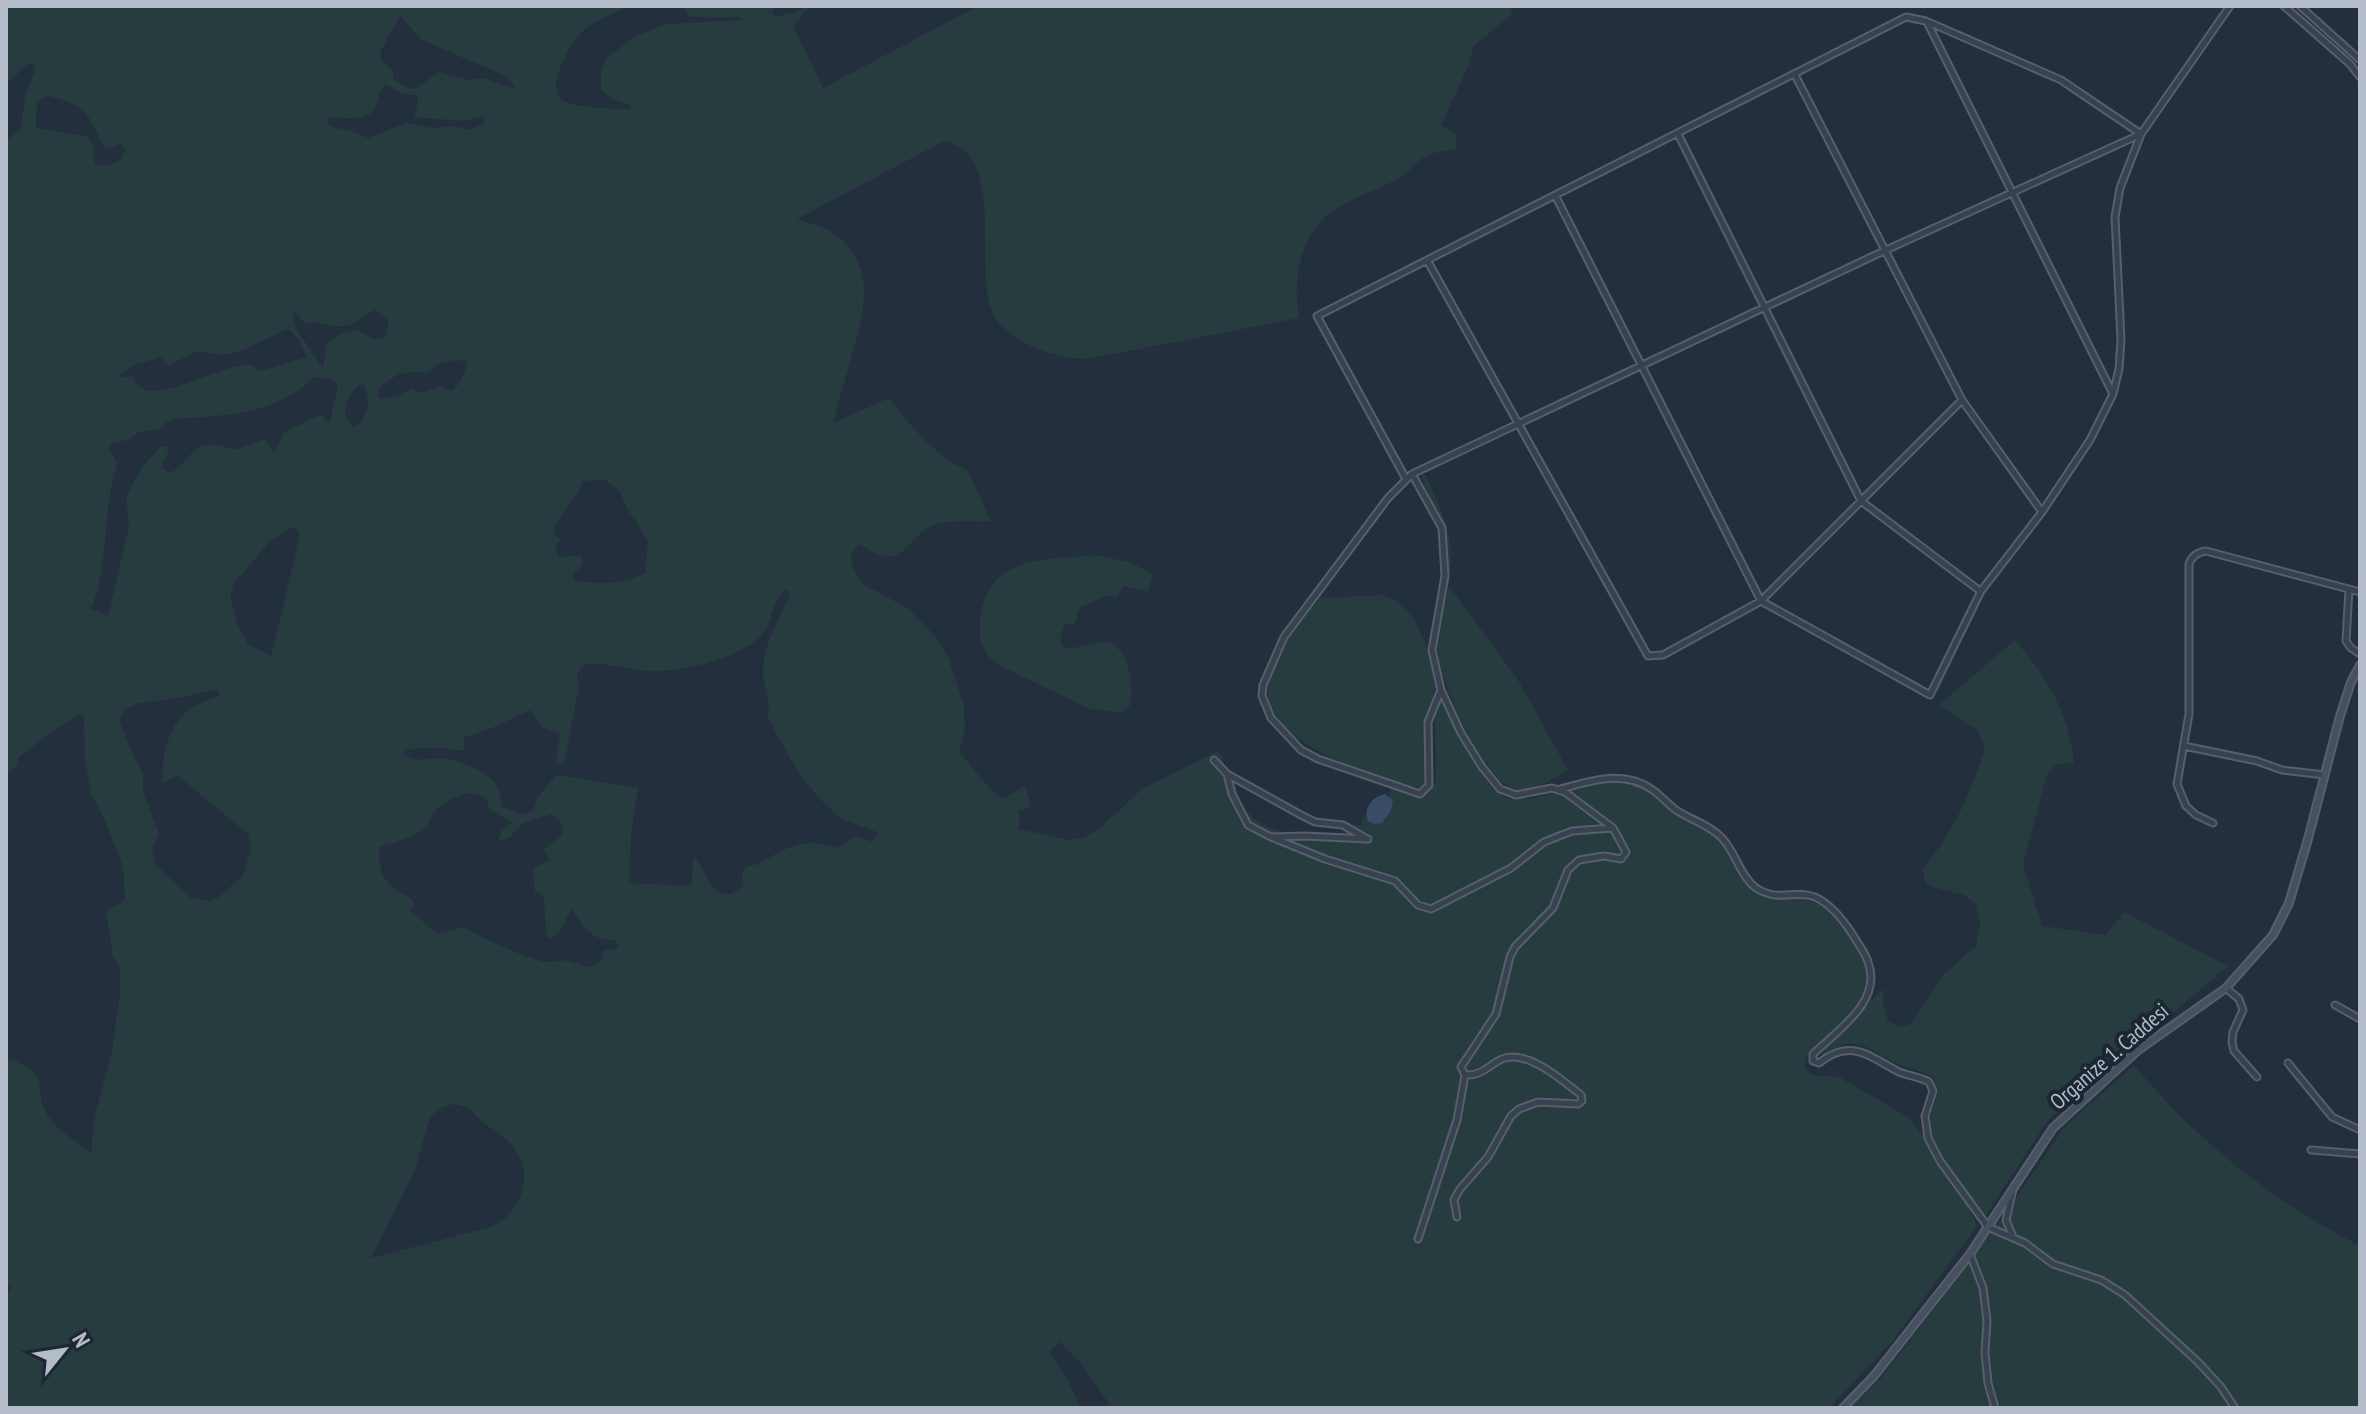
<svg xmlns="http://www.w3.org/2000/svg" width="2366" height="1414" font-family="'PT Sans Narrow',sans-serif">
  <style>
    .green { fill: #263c3f; fill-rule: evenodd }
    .water { fill: #394c67 }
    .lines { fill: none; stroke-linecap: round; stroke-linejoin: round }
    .street-casing { stroke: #565f6c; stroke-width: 9 }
    .secondary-casing { stroke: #565f6c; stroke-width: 10 }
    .street { stroke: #38414e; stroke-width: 5 }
    .secondary { stroke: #465061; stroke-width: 6 }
    .labels { text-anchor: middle; stroke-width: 8; stroke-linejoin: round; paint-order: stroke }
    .street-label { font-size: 22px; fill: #b4bcc9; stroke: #1d2633 }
  </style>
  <rect width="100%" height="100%" fill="#242f3e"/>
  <path class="green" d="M6,6H630C615,12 598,19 585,29C572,40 544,87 562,100C573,108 615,109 630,109L631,105L611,99L601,89V72L606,58L636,36L667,24L742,20L740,17H693L688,14L684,6H776L771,13L776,17L796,12L808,6L809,8L793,26L823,88L978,6H1511L1512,14L1473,47L1468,67L1441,125L1456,135V149C1447,151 1434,152 1426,156C1415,161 1409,173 1398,179C1377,190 1351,198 1332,212C1298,236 1293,281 1299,318L1087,359C1056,358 1006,344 992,311C973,266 1008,153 944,141L797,219C808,223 821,225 832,232C877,264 865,306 853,351C846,375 839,399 833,423L889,398C913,428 933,454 968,471L991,521C970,522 946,518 928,528C910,538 905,561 881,555C872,553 866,547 858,544L851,555L852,565L861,583L909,609L935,636L948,657L964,706L965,729L959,752C969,763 993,795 1003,799L1025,786L1031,807L1019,811V829L1068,840L1085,837L1099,829L1142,789L1218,751L1223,757V763L1235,774C1234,785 1238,795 1242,804C1261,840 1310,833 1345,835L1347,823L1361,826L1363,817L1384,821L1391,811L1393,800L1389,795L1392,785L1420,794L1428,792L1436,781L1435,713L1438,704L1442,703C1465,725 1475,783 1505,797C1531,808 1590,775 1624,781C1649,786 1660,803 1680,816C1695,826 1713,831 1724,846C1734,859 1737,877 1749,887C1767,902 1794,895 1814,902C1832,909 1841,924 1852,940C1860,952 1871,968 1869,984C1866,1007 1823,1040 1806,1056L1804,1067L1812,1075L1839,1077L1908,1117L1925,1138L1940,1168L1966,1203L1977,1226L1891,1343L1829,1408H1112L1080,1362L1060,1342L1049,1352L1067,1378L1081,1408H6V1299L11,1287L6,1283V1059C56,1071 29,1091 51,1120C60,1132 78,1143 91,1152L95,1116L112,1051L120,993V967L113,957L106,911L125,900L123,867L104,818L91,794L85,760L84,715L79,714L48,734L18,758V765L6,773V140L20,130L26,93L36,69L33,64H28L6,84ZM400,16L422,40L503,75L514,84V89L483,78L467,80L439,72L417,88L410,89L393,79L394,72L382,61L380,52ZM386,84L399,92L417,96L418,102L414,117L462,121L484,116L485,124L468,130L452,126L433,128L406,123L368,138L354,132L329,126L327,120L331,117C344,117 366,123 375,108C379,100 378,92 386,84ZM49,96C92,107 87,116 106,150L120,143C126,148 125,153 122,159L110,165H95L93,145L86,136L36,128L37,103L44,97ZM375,310L387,319L388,325L384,338L374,340C355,325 346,329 327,343L323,368L296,329L292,315L295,312L305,324C318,320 326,327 339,326C358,326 361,316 375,310ZM288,329L299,340L307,357L260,371L250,364C223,365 168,397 146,390C139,388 136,383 133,377H122L120,374L134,365L162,357L165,363L170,365L196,351L223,355L240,351ZM456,360L467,362C465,374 461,383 452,391L440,387L421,393L412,388L401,394L382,399L377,396L381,386L400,373L428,372L438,364ZM315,377L331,379L338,385L330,421L325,422L323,416L319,415L284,433L275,452L264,439C256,442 243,449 234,449C223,449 216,442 203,446C188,451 183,469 169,473L161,467L169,450L167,447L162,446L143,466L126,496L129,527L108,616L91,609C110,562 102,511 117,463L109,449L111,443L128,440L139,432L163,428L165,423L172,419C226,416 275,415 315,377ZM363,384C371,399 370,419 353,427L345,415C346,402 351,389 363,384ZM606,480L620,492L628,510L648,541L645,573C620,585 599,585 573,580V574C579,568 585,565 580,555L560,557L557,554L555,545L562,539L555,535L553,527L580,490L582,481ZM292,527L298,530L300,536L271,656L248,644L237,624L230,597L234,583L270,541ZM787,589L790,594C780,618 763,645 763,672C762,686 773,701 767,715C784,750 805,788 836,814C847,823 865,827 877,832L873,842L855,836L837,848C807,837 788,846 764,861C758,865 751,865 745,868L742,873L743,886C713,912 709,871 694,857L691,886L629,883L631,834L638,788L556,775L537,798L534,809L525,815L501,806C505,778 470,763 447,759C431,757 417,764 403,754L406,749L443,748L464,751V737L492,728L530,710L543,728L560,733L556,763L564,764L579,685L577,674L583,666L591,663C611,665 629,669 648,671C679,673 745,658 764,632C774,619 772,596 787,589ZM216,689L220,692L219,696C210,700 197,703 190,709C166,727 163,756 162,783L178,776L248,834L251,847L243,876L217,898L208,901L191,898L155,864L152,848L159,834L143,792V772L133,756L119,720L124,710L139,703L185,697ZM470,793L486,797L490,810L512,822L501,831L498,842L510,837L523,823L551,814C561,818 563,825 562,835L544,849L549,861L533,868L535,892L540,893L544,898L546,935L549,939L559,932L572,908C584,929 590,939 616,941L619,946L617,948L603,951L601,961C588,971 585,966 573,962C562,958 552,964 541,961C514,953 489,941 464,927L438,934L410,911L414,904L412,899C388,888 376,874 380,847C398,842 413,837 428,827C432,806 451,797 470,793ZM454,1104C470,1106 474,1114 485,1124C495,1131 507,1138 514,1148C535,1176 521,1214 491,1227L371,1258L415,1170L430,1117L441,1108Z
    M1425,474C1439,506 1457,538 1449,573L1445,533L1421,475Z
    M1094,555L1130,562L1153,575L1148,592L1123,586L1117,597L1109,595L1080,607L1074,625L1065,624L1060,638L1062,645L1069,649C1079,647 1089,644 1098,642C1130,637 1135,688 1129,707L1120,713L1087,708L997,664C982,652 978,638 980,619C989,555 1043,560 1094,555Z
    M1449,586L1518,680L1568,770C1553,778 1535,792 1518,790C1486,788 1440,682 1438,653C1436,631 1444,608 1449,586Z
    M1382,595L1396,600L1413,617L1427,646L1437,683L1427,725V783L1421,788C1380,781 1263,742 1268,689C1271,654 1299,624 1320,598Z
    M2015,640C2046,676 2070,714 2074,763L2057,764L2047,774L2023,865L2042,926L2106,935L2124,912L2228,966L2048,1120L1984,1218C1965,1191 1929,1156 1930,1120C1931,1109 1937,1100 1939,1090L1933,1077C1922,1071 1908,1068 1896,1063C1868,1049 1855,1032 1824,1055L1820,1053L1884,988L1883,1005L1888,1021L1899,1027L1911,1024L1942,976L1976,946L1980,925L1976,904L1964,895L1929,886L1924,879L1923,868C1954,832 1970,794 1985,749L1978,730L1939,705Z
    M2134,1065C2197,1141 2272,1201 2360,1246V1408H1850L1883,1376L2002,1218L2065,1126Z"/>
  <path class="water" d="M1385,794L1393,800L1391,811L1382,823L1375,824L1368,821C1362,809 1373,796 1385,794Z"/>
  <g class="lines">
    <defs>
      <path id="street" d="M2284,6L2350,64L2360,77
        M2300,6L2360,60
        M1927,22L2112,392
        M1795,75L1962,400L2042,512
        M1678,134L1861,501L1980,591
        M1427,260L1648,656L1663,655L1761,601L1962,400
        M1412,474L1442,528L1445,576L1432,650L1441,690L1461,733L1482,767L1500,789L1516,795L1552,788L1565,792L1613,828L1626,852L1621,859L1604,856L1579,860L1568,870L1553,908L1515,947L1510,957L1496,1014L1461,1067L1465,1075C1480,1076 1486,1068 1498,1061C1523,1045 1562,1080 1581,1095L1582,1101L1578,1104L1538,1102L1519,1109L1511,1116L1488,1157L1460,1189L1454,1200L1457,1217
        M1406,479L1317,316C1513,216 1710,118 1906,17L1926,21L2061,80L2141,134L2120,188L2115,217L2121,339L2119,369L2113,394L2090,440L2042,512L1981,591L1930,695L1761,601L1555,195
        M2349,589L2346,641L2351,648L2360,654
        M1441,690L1428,722L1429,785L1420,794L1318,759L1301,750L1271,718L1262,696L1263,685L1284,637L1388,498L1412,474L1886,250L2141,134L2230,6
        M2184,746L2257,761L2282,770L2325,775
        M1214,760L1227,774L1301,815L1315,822L1343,825L1367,839
        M1227,774L1232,794L1248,825L1271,837L1305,836L1368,839
        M1560,789C1592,781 1623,769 1653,790C1661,796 1668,804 1676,810C1691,820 1710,825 1722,838C1736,853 1740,876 1756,888C1780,903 1794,889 1815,897C1831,904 1844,921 1853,935C1858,944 1865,952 1868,962C1883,1001 1838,1030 1813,1054V1061L1819,1063C1851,1037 1870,1057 1899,1072C1909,1076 1920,1077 1929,1082L1933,1091L1925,1116L1928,1138L1940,1161L1988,1227L2025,1243L2053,1264L2101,1280L2125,1295L2198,1362L2221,1387L2235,1408
        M2213,823L2196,815L2186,806L2177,784L2189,714V564C2192,556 2197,552 2206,551L2360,592
        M1271,837L1325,859L1395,881L1418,905L1431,909L1511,868L1544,842L1572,831L1613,828
        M2226,988L2239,999L2243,1010L2233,1032L2232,1042L2234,1051L2257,1077
        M2335,1005L2360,1019
        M2288,1063L2332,1117L2360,1130
        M2311,1150L2360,1154
        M2013,1237L2006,1220L2013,1189
        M1418,1239L1457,1120L1465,1075
        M1970,1254L1983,1288L1987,1321L1985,1353L1988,1383L1995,1408"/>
      <path id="secondary" d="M1843,1408L1874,1376L1970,1254L2053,1128L2137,1051L2226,988L2273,935L2289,903L2308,839L2340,716L2351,682L2360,665"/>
    </defs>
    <use href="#street" class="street-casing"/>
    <use href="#secondary" class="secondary-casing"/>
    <use href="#street" class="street"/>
    <use href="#secondary" class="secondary"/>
  </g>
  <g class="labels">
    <g class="street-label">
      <text transform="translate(2109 1056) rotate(-41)" y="8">Organize 1. Caddesi</text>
    </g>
  </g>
  <rect width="2366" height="1414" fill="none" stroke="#b4bcc9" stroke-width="16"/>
  <g transform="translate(64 1350) rotate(60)" stroke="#1d2633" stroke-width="6" paint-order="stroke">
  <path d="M0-6L14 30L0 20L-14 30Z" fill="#b4bcc9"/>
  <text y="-12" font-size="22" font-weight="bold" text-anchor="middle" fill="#b4bcc9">N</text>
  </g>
</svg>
